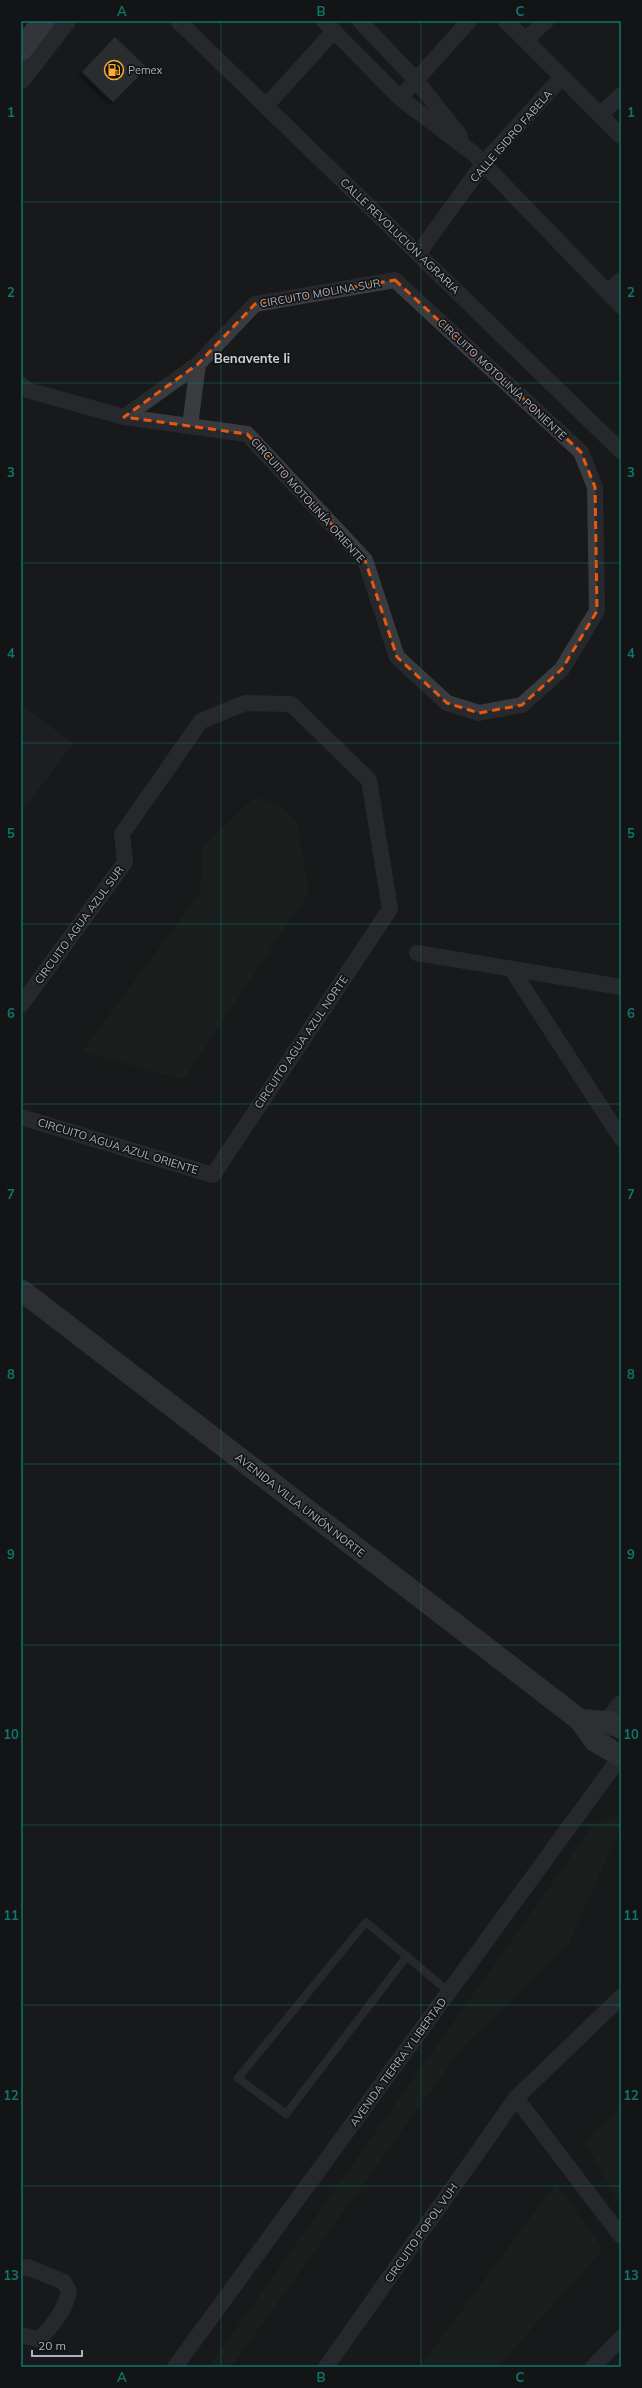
<svg xmlns="http://www.w3.org/2000/svg" width="642" height="2388" font-family="Mulish,sans-serif">
  <style>
    .built { fill: #242528 }
    .green { fill: #1e271f }
    .building { fill: #424448; stroke: #323337; filter: url(#shadow) }
    .lines { fill: none; stroke-linecap: round; stroke-linejoin: round }
    .service { stroke: #393b41; stroke-width: 8 }
    .minor { stroke: #393b41; stroke-width: 16 }
    .tertiary { stroke: #393b41; stroke-width: 20 }
    .secondary { stroke: #474a51; stroke-width: 22 }
    .primary { stroke: #555860; stroke-width: 22 }
    .marked { fill: none; stroke: #e8590c; stroke-width: 3; stroke-dasharray: 8 5; stroke-linejoin: round }
    .grid { fill: none; stroke: #0f766e; stroke-width: 1; stroke-opacity: 0.55 }
    .labels { text-anchor: middle; stroke-width: 3.5; stroke-linejoin: round; paint-order: stroke }
    .poi-label { font-size: 11px; fill: #aab0bc; stroke: #131416; text-anchor: start }
    .street-label { font-size: 11px; fill: #aab0bc; stroke: #131416 }
    .quarter-label { font-size: 13px; font-weight: bold; fill: #cbcfd7; stroke: #131416 }
    .neatline { fill: none; stroke: #0f766e; stroke-width: 1.5 }
    .grid-label { font-size: 13px; text-anchor: middle; font-weight: bold; fill: #0f766e }
  </style>
  <defs>
    <filter id="shadow"><feDropShadow dx="-3.5" dy="3.5" stdDeviation="0" flood-color="#0009"/></filter>
  </defs>
  <rect width="100%" height="100%" fill="#18191b"/>
  <path class="built" d="M21,704L73,744L21,812Z"/>
  <path class="green" d="M255,797L283,808L297,823L309,892L184,1079L82,1052L200,893L203,847Z
    M621,1814V1826L569,1943L461,2049L231,2367H209L595,1823Z
    M621,2107V2207L585,2141Z
    M556,2183L603,2249L497,2367H420Z"/>
  <path class="building" d="M115,37L147,68L113,102L82,72Z"/>
  <g class="lines">
    <path class="service" d="M407,1956L286,2114L238,2078L366,1922L449,1992"/>
    <path class="minor" d="M178,21L621,451
      M324,21L400,98L473,153L621,306
      M360,21L415,79L460,136
      M506,21L621,136
      M525,40L546,21
      M400,98L469,21
      M266,106L334,31
      M600,115L621,95
      M418,254L483,164L562,77
      M608,292L621,280
      M21,384L27,390L124,417L247,434L365,560L397,657L447,703L479,713L522,705L562,669L597,611L595,487L581,452L395,280L255,304L198,364L124,417
      M190,426L198,364
      M417,953L621,987
      M512,970L621,1138
      M21,1005L125,862L122,834L201,721L245,703L291,704L369,780L390,909L213,1175L21,1117
      M516,2098L621,2236
      M21,2269L27,2267L64,2282L69,2291C66,2307 51,2331 37,2339L21,2335
      M175,2367L621,1756
      M326,2367L516,2098L621,1997
      M593,2367L621,2338"/>
    <path class="tertiary" d="M21,79L66,21
      M600,1734L621,1705"/>
    <path class="secondary" d="M21,1290L580,1720L595,1741L621,1756
      M580,1720L609,1722L621,1728"/>
    <path class="primary" d="M21,50L43,21"/>
  </g>
  <path d="M0 0H642V2388H0ZM395,280L581,452L595,487L597,611L562,669L522,705L479,713L447,703L397,657L365,560L247,434L124,417L198,364L255,304Z" fill="#18191b" fill-opacity=".55" fill-rule="evenodd"/>
  <path class="marked" d="M395,280L581,452L595,487L597,611L562,669L522,705L479,713L447,703L397,657L365,560L247,434L124,417L198,364L255,304Z"/>
  <path class="grid" d="M221,21V2367M421,21V2367M21,202H621M21,383H621M21,563H621M21,743H621M21,924H621M21,1104H621M21,1284H621M21,1464H621M21,1645H621M21,1825H621M21,2005H621M21,2186H621"/>
  <defs>
    <symbol id="fuel-ring" viewBox="-11 -11 22 22"><circle r="9.5" fill="#131416" stroke="#ffac2d" stroke-width="1.5"/><path d="M-5.5-6h7V0h2V4h1.3V-2.5L3-4.5l.8-.8L6-3V5H2.5V1h-1V6h-7ZM-4.2-4.7v3.2H.2V-4.7Z" fill="#ffac2d"/></symbol>
  </defs>
  <g fill-rule="evenodd">
    <use href="#fuel-ring" x="103" y="59" width="22" height="22"/>
  </g>
  <g class="labels">
    <g class="poi-label">
      <text x="128" y="74">Pemex</text>
    </g>
    <g class="street-label">
      <text transform="translate(511 136) rotate(-49)" y="4">CALLE ISIDRO FABELA</text>
      <text transform="translate(400 236) rotate(44)" y="4">CALLE REVOLUCIÓN AGRARIA</text>
      <text transform="translate(320 293) rotate(-10)" y="4">CIRCUITO MOLINA SUR</text>
      <text transform="translate(502 379) rotate(43)" y="4">CIRCUITO MOTOLINÍA PONIENTE</text>
      <text transform="translate(308 500) rotate(48)" y="4">CIRCUITO MOTOLINÍA ORIENTE</text>
      <text transform="translate(79 925) rotate(-54)" y="4">CIRCUITO AGUA AZUL SUR</text>
      <text transform="translate(301 1042) rotate(-56)" y="4">CIRCUITO AGUA AZUL NORTE</text>
      <text transform="translate(118 1146) rotate(17)" y="4">CIRCUITO AGUA AZUL ORIENTE</text>
      <text transform="translate(300 1505) rotate(38)" y="4">AVENIDA VILLA UNIÓN NORTE</text>
      <text transform="translate(398 2062) rotate(-54)" y="4">AVENIDA TIERRA Y LIBERTAD</text>
      <text transform="translate(421 2233) rotate(-55)" y="4">CIRCUITO POPOL VUH</text>
    </g>
    <g class="quarter-label">
      <text x="252" y="363">Benavente Ii</text>
    </g>
  </g>
  <rect width="642" height="2388" fill="none" stroke="#131416" stroke-width="44"/>
  <path d="M32 2350v6h50v-6" fill="none" stroke="#aab0bc" stroke-width="2"/>
  <text x="38" y="2350" font-size="12" fill="#aab0bc" stroke="#131416" stroke-width="3" paint-order="stroke">20 m</text>
  <rect x="22" y="22" width="598" height="2344" class="neatline"/>
  <g class="grid-label">
    <text x="122" y="16">A</text>
    <text x="321" y="16">B</text>
    <text x="520" y="16">C</text>
    <text x="11" y="117">1</text>
    <text x="631" y="117">1</text>
    <text x="11" y="297">2</text>
    <text x="631" y="297">2</text>
    <text x="11" y="477">3</text>
    <text x="631" y="477">3</text>
    <text x="11" y="658">4</text>
    <text x="631" y="658">4</text>
    <text x="11" y="838">5</text>
    <text x="631" y="838">5</text>
    <text x="11" y="1018">6</text>
    <text x="631" y="1018">6</text>
    <text x="11" y="1199">7</text>
    <text x="631" y="1199">7</text>
    <text x="11" y="1379">8</text>
    <text x="631" y="1379">8</text>
    <text x="11" y="1559">9</text>
    <text x="631" y="1559">9</text>
    <text x="11" y="1739">10</text>
    <text x="631" y="1739">10</text>
    <text x="11" y="1920">11</text>
    <text x="631" y="1920">11</text>
    <text x="11" y="2100">12</text>
    <text x="631" y="2100">12</text>
    <text x="11" y="2280">13</text>
    <text x="631" y="2280">13</text>
    <text x="122" y="2382">A</text>
    <text x="321" y="2382">B</text>
    <text x="520" y="2382">C</text>
  </g>
</svg>
